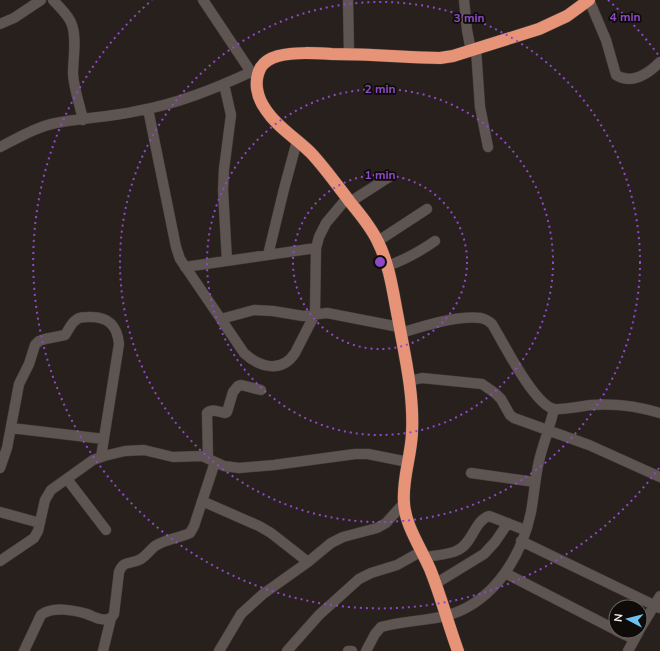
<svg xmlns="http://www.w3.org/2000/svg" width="660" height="651" font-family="'Nunito Sans',sans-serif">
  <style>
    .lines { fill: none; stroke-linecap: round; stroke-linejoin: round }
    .minor-casing { stroke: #443d3a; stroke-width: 11 }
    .highway-casing { stroke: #443d3a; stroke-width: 13 }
    .minor { stroke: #5e5451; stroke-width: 10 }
    .highway { stroke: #e69377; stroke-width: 12 }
    .ring { fill: none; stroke: #8e4ac6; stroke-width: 2; stroke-dasharray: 2 4 }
    .centre { fill: #8e4ac6; stroke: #0e0b09; stroke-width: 2 }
    .ring-label { font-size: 12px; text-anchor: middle; font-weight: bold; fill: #8e4ac6; stroke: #0e0b09; stroke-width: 3.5; stroke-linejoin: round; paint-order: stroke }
  </style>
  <rect width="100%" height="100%" fill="#28201d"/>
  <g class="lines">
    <defs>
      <path id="minor" d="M53,0C59,7 69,15 72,25C77,40 73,58 73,74C74,90 80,105 83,120
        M203,0L251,72L255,75
        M348,0L349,54
        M464,0L467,30L471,51
        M589,0L606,40L616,75C632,85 649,73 660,62
        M0,24L14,18L41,0
        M476,49L480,107L488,147
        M224,84L231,115L224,169L223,190L227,261
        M148,109L176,247L180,259L244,353C260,368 282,373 295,353L315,314L316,248L319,237L326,223L347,198
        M0,147C18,138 36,127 56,123C82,118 110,117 137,111C177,104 214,89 251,72
        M350,202L389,177
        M378,241L427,209
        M268,255L284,189L297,141
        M387,266C405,260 419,252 435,241
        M185,267L316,248
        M221,319L254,310L273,311L303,316L327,313L399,327
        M401,333C423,326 458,315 481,318C485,319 489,321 492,324C503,342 534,405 554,409C561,410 582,406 591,405C615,403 637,406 660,413
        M409,381L422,378L482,384L495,393L501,399L510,415L514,418L589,445L660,477
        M11,428L104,439
        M208,458L207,413C212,408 219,412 225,413L227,412L233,392L238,386L241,385L261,390
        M0,468L7,448L19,384L29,364L35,345L39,341L45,339L65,335C68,331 71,323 76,320C79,317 83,317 88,317C107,316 117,324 119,344L101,457
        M471,473L535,482
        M67,479L106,530
        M202,501L259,526L271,533L308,562
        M0,512L40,523
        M521,541L660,608
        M425,557C436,555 449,555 458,550C473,543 474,521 489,516L525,530
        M0,561L34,538L38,531L45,500L51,490L93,460L104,456L125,451L144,450L173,457L202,456L224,466L239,468L274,465L355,454H368L408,462
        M505,573L616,630
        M435,584L484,554L495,542L508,523
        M640,629L660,596
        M617,631L634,639
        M24,651L41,615C52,606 74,610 87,614C95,617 103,622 111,618L114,614L119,572C124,559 131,565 141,559C147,555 150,550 155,546C166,539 179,538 190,533L194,526L215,462
        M103,651L111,618
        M219,651L241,614L263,594L308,562L331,543L343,537L377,528L386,523L404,503
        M287,651L319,615L359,579L371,573L397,565L422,551
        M348,651H352
        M366,651L375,634L381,627C408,619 438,622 464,609C500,591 523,551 531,512C534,496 535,478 539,461C543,444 550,427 554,409
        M628,651L639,631"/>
      <path id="highway" d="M458,651C448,624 441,596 430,569C421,548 405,525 404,503C402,479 411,457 412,433C414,394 405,357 398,318C393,293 390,266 378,242C371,227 360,214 350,202C337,185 325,168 311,153C296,138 277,127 266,110C257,98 253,81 261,67C265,61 271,58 278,56C295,52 314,53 332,54C368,54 404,57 440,58L453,56L539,29L567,16L589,0"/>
    </defs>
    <use href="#minor" class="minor-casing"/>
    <use href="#highway" class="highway-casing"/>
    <use href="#minor" class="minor"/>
    <use href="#highway" class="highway"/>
  </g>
  <g class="ring">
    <circle cx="380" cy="262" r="87"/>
    <circle cx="380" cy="262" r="173"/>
    <circle cx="380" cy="262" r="260"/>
    <path d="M659 468A347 347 0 1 1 152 0M608 0A347 347 0 0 1 659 56"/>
  </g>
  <circle cx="380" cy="262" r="6" class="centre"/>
  <g class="ring-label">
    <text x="625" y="21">4 min</text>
    <text x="469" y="22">3 min</text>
    <text x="380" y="93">2 min</text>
    <text x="380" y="179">1 min</text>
  </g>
  <g transform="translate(628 619) rotate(277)"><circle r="19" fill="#0e0b09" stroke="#6c6765"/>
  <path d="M0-3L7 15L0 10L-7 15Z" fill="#6cc3f2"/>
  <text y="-6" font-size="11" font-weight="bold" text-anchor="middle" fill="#f8f2f0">N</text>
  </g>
</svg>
